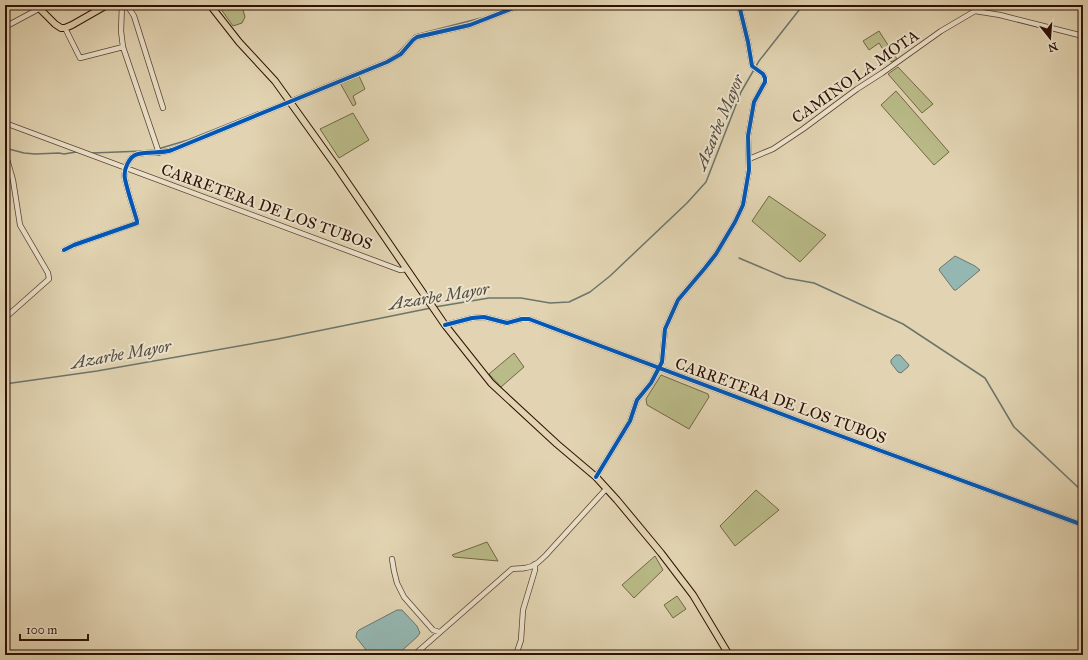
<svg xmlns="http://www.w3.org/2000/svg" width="1088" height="660" font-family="'IM FELL Great Primer',serif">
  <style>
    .green { fill: #b9bb88; stroke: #746646 }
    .water { fill: #95b7b2; stroke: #6c756c }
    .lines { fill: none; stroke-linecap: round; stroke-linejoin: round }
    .stream { stroke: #6c756c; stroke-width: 1.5 }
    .minor-casing { stroke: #5b4230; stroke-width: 6 }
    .major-casing { stroke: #2e1104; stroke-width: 8 }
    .minor { stroke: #ece3cd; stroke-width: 4.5 }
    .major { stroke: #e2d4b2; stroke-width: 6 }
    .cycleway-casing { stroke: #ece3cd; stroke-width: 6 }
    .cycleway { stroke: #0057b8; stroke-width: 4 }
    .labels { text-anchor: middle; stroke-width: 4; stroke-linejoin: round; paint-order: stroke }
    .street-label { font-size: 16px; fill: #2e1104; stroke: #ece3cd }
    .water-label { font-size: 17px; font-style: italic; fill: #524b41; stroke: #ece3cd }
  </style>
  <rect width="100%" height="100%" fill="#e2d4b2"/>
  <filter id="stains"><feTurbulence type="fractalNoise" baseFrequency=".005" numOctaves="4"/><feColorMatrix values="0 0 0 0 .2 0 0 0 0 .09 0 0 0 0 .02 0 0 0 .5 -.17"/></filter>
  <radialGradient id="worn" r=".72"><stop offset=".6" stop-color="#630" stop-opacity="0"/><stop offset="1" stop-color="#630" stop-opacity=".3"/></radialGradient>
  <path class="green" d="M218,5H229L231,9L242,6L245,17L242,23L233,26Z
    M879,31L897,59L891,62L879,43L869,50L863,41Z
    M898,67L933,104L922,113L888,74Z
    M359,76L365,89L353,96L356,104L353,106L340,83Z
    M896,91L949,152L934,165L881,105Z
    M353,113L369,140L339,158L320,129Z
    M769,196L826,235L800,262L752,221Z
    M514,353L524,367L501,387L489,374Z
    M661,375L708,394L709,397L689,429L647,405L646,399Z
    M756,490L779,510L735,546L720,526Z
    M487,542L498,561L454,557L452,555Z
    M655,556L663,570L634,598L622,585Z
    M677,596L686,609L673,618L664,605Z"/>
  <path class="water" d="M955,256L975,266L980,270L956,290H954L939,270L940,268Z
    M896,355H900L909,365L908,367L901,373L898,372L891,363V360Z
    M397,610H402L417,626L420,633L417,637L397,655H370L356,637L357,632L359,630Z"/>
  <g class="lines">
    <path class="stream" d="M394,56C402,50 407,42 415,35L481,18
      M293,98L389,59
      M5,148L24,153L35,154L59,153L64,154L76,152
      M158,149L188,140L258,112
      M92,153L143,151
      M739,258L786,278L814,283L903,324L985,378L1014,427L1083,492
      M435,307L489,298H521L550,303L569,302L590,292L610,276L687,203L706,182L741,92L759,61L803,5
      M5,384L97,371L278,339L431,308"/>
    <defs>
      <path id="minor" d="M122,5L121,31L123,47L159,153
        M127,5L134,16L163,108
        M975,11L1000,15L1083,36
        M5,27L46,5
        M65,28L80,58L123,47
        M5,123L400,270L407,269
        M5,157L7,159L13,180L20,225L48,273L49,279L5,318
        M749,159L773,149L803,129L857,89L882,73L941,31L975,11L979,5
        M1083,192V193
        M64,250L74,245L137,223V221C133,207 128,193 125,179C123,170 129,156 138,154C149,151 161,154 172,150L387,62L401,54L413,40L417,37L470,25L521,5
        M445,325L472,318L484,317L507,323L522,319H529L808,424L1083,525
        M596,477L630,421L637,400L651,383L662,362L665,329L678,300L705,268L716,254L735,222L743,205L749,170L748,136L754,102L765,82V78L763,74L752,66L748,42L739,5
        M392,559L394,571L397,583L404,597L433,630L439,632
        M414,655L512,569C516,568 521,569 525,568C534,567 540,561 546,555L606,489
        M516,655L521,640L523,610L535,570V564"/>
      <path id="major" d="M36,5L55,24L61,28H65L72,25L107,5
        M130,5L135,6L146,5
        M210,5L239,42L275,81L336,166L445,325L491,383L557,444L596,477L617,500L661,553L693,595L729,655"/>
    </defs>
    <use href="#minor" class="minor-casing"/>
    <use href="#major" class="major-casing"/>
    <use href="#minor" class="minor"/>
    <use href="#major" class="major"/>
    <defs>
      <path id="cycleway" d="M64,250L74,245L137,223V221C133,207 128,193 125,179C123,170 129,156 138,154C149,151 161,154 172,150L387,62L401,54L413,40L417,37L470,25L521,5
        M445,325L472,318L484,317L507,323L522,319H529L808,424L1083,525
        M596,477L630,421L637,400L651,383L662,362L665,329L678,300L705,268L716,254L735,222L743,205L749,170L748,136L754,102L765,82V78L763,74L752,66L748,42L739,5"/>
    </defs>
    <use href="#cycleway" class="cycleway-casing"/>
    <use href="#cycleway" class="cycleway"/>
  </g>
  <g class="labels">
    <g class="street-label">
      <text transform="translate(855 76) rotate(-35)" y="6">CAMINO LA MOTA</text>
      <text transform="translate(267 206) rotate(20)" y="6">CARRETERA DE LOS TUBOS</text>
      <text transform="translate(781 400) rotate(20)" y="6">CARRETERA DE LOS TUBOS</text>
    </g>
    <g class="water-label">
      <text transform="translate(719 122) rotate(-67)" y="6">Azarbe Mayor</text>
      <text transform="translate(439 296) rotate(-9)" y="6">Azarbe Mayor</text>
      <text transform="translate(121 354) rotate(-10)" y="6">Azarbe Mayor</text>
    </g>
  </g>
  <rect width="1088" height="660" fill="none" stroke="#e2d4b2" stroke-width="20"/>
  <rect x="6" y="6" width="1076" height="648" fill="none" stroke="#2e1104" stroke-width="2"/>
  <rect x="10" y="10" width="1068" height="640" fill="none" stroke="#2e1104"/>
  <g transform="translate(1050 38) rotate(163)" stroke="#ece3cd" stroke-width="3" paint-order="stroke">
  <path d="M0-3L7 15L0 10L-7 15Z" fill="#2e1104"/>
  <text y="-6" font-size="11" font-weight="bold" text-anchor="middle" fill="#2e1104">N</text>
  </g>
  <path d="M20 634v6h68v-6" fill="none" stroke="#2e1104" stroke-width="2"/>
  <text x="26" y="634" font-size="12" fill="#2e1104" stroke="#ece3cd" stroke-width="3" paint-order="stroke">100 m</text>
  <rect width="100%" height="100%" filter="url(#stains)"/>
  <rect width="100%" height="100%" fill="url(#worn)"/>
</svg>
